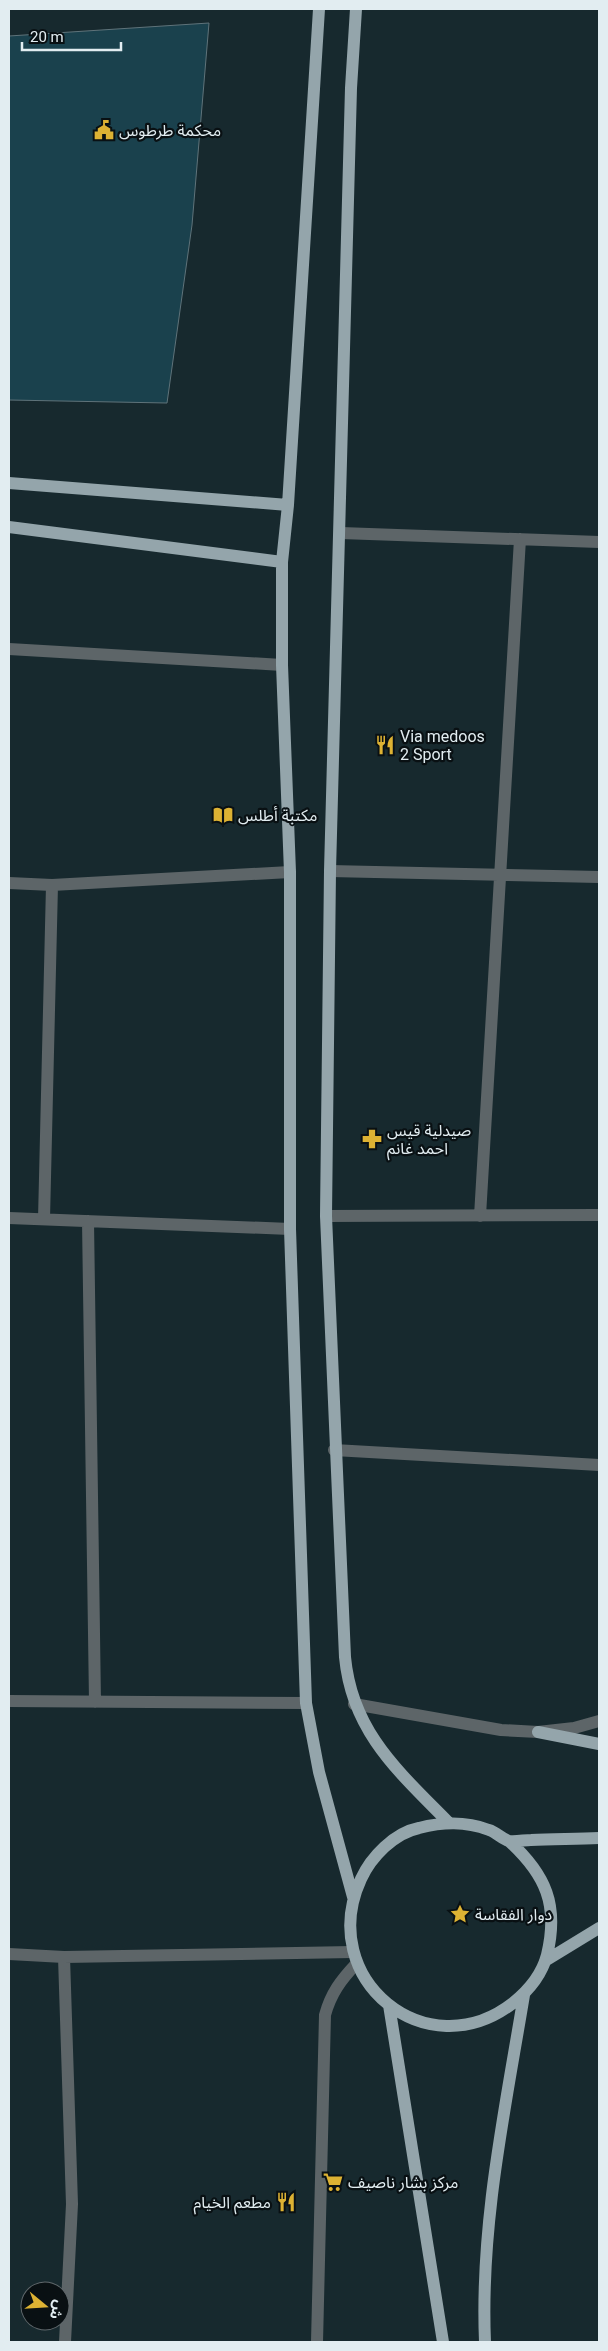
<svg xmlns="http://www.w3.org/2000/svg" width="608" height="2351" font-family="Roboto,'Noto Sans Arabic',sans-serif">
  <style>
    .building { fill: #1a414d; stroke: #5f737a }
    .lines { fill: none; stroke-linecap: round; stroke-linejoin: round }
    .minor { stroke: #5d6568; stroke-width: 12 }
    .major { stroke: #94a5ab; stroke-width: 12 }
    .labels { text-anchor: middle; stroke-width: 4.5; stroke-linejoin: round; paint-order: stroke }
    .poi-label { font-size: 16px; fill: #e2edf1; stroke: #091013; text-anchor: start }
  </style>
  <rect width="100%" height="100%" fill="#17292e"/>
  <path class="building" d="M209,23L192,225L167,403L9,400V36Z"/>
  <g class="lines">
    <path class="minor" d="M341,533L599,542
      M9,649L282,665
      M330,871L599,877
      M9,883L52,885L290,872
      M326,1216L599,1215
      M480,1216L520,539
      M9,1218L290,1229
      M44,1219L52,885
      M88,1221L95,1702
      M334,1450L599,1465
      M9,1701L306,1703
      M354,1704L501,1730L538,1732L574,1728L599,1721
      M9,1954L64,1957L352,1952
      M64,1957L72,2204L65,2342
      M317,2342L325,2015C331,1993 341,1980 356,1964"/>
    <path class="major" d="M319,9L288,505L282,562V665L290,872V1229L306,1703L319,1772L353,1897
      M356,9L351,88L330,871L326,1216L345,1657C352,1732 399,1772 448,1822
      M9,483L288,505
      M9,527L282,562
      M538,1732L599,1744
      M509,1841C546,1875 559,1905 547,1955C542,1974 528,1991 513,2003C427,2070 315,1979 361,1879C371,1857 394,1833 419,1828C443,1822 465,1821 489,1830C496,1832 502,1839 509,1841C515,1842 525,1840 531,1840C554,1839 577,1839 599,1838
      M545,1961L599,1928
      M389,2005L443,2342
      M485,2342C480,2225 505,2110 524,1995"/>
  </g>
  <defs>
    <symbol id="civic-bare" viewBox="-9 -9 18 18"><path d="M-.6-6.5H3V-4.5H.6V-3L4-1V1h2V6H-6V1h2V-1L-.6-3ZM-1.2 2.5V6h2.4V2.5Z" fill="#ddb233" stroke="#091013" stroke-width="2.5" paint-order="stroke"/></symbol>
    <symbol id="restaurant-bare" viewBox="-9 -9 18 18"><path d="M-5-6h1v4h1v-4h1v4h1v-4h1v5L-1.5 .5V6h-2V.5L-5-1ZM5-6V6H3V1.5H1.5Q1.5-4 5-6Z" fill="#ddb233" stroke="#091013" stroke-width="2.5" paint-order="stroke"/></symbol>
    <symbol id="library-bare" viewBox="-9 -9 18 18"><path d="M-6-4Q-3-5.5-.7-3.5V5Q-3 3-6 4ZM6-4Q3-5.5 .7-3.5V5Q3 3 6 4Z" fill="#ddb233" stroke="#091013" stroke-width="2.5" paint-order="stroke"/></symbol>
    <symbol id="pharmacy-bare" viewBox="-9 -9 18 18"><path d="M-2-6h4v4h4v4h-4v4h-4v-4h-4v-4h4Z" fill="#ddb233" stroke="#091013" stroke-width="2.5" paint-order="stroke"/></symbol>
    <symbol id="sight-bare" viewBox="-9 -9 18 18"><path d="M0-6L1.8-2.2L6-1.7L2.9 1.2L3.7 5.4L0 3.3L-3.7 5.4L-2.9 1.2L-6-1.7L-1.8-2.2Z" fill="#ddb233" stroke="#091013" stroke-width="2.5" paint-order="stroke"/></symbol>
    <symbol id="supermarket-bare" viewBox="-9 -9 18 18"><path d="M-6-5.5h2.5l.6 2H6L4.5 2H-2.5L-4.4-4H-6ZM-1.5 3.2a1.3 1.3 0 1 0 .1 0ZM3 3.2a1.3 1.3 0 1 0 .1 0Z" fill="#ddb233" stroke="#091013" stroke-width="2.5" paint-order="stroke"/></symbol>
  </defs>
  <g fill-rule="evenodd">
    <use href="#civic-bare" x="90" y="116" width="28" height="28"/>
    <use href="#restaurant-bare" x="371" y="731" width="28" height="28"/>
    <use href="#library-bare" x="209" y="801" width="28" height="28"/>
    <use href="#pharmacy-bare" x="358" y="1125" width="28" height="28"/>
    <use href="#sight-bare" x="446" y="1900" width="28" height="28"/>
    <use href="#supermarket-bare" x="319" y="2168" width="28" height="28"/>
    <use href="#restaurant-bare" x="272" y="2188" width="28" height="28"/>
  </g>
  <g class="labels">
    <g class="poi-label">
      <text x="119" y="136">محكمة طرطوس</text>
      <text x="400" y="742">Via medoos<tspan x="400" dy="18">2 Sport</tspan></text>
      <text x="238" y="821">مكتبة أطلس</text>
      <text x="387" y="1136">صيدلية قيس<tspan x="387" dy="18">احمد غانم</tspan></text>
      <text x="475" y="1920">دوار الفقاسة</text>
      <text x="348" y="2188">مركز بشار ناصيف</text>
      <text x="271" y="2208" text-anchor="end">مطعم الخيام</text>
    </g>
  </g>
  <rect width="608" height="2351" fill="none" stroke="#e2edf1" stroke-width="20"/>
  <g transform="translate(45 2306) rotate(108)"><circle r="24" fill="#091013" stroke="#60686c"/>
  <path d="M0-4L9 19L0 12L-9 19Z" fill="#ddb233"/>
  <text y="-8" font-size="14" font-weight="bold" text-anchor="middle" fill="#e2edf1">ش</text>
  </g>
  <path d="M22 42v8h99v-8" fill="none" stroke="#e2edf1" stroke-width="2.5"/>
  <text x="30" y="42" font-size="15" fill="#e2edf1" stroke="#091013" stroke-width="4" paint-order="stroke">20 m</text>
</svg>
